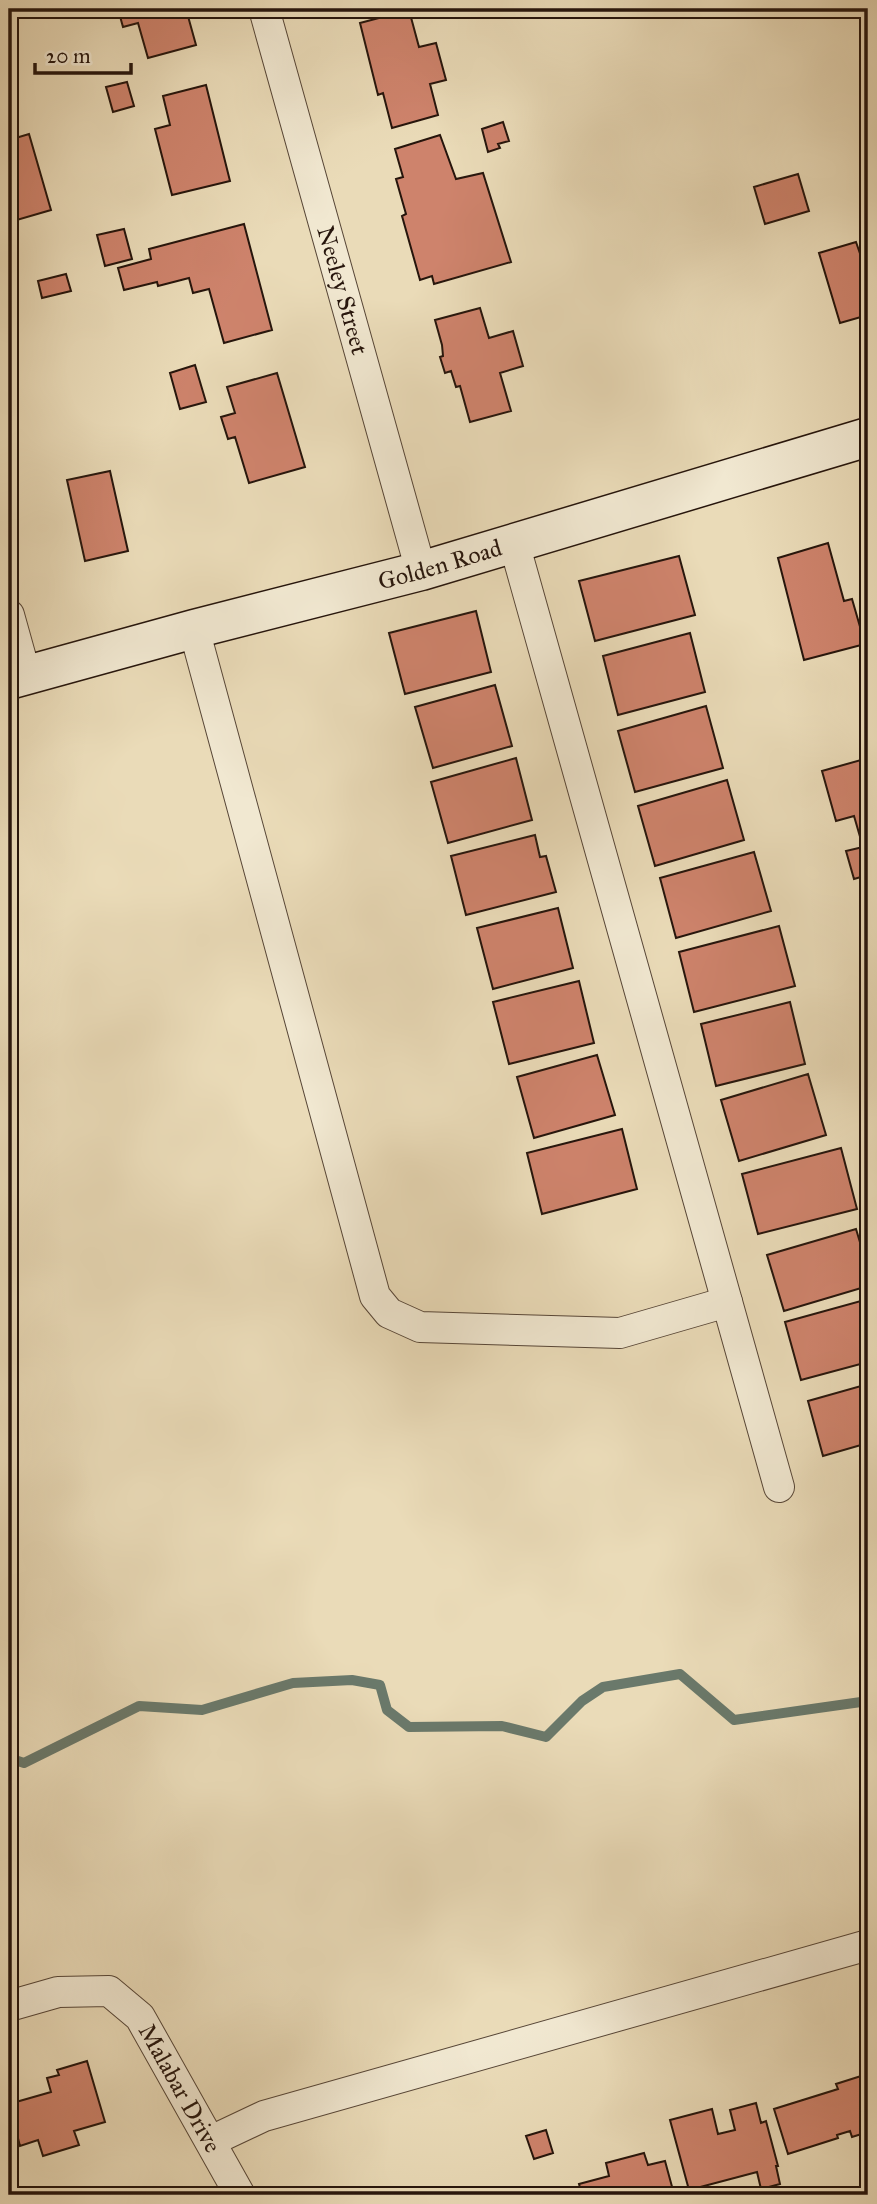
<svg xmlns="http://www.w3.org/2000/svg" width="877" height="2204" font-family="'IM FELL Great Primer',serif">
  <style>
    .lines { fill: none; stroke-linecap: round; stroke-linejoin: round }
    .stream { stroke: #6a796b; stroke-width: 10 }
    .building { fill: #ce836c; stroke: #26150c; stroke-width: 2 }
    .street-casing { stroke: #574637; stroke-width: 32 }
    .secondary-casing { stroke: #26150c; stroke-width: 41 }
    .street { stroke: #f1e8d1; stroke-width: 30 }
    .secondary { stroke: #f1e8d1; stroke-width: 38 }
    .labels { text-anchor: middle; stroke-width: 6; stroke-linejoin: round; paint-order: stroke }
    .street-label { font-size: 24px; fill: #26150c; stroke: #f1e8d1 }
  </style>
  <rect width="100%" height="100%" fill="#eadbb8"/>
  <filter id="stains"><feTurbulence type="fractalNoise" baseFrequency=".00286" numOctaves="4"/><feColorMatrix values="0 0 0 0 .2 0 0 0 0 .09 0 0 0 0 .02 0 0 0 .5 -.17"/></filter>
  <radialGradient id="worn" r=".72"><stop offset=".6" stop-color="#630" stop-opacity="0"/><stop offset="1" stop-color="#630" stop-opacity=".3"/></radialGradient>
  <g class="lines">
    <path class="stream" d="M9,1758L24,1763L139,1706L202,1710L293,1683L352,1680L380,1685L387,1710L409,1727L502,1726L546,1737L582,1701L603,1687L680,1674L734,1720L868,1701"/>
  </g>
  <path class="building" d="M118,9H186L196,45L148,58L138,23L123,27Z
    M409,10L419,47L436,43L446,80L430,84L438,115L392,128L383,93L378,95L360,23Z
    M127,82L134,106L113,112L106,87Z
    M206,85L230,181L172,195L155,129L170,125L163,96Z
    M503,122L509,141L498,144L500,148L488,152L482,129Z
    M29,134L51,210L10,222L9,140Z
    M440,135L456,179L483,173L511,262L434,284L432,276L420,280L402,216L406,214L396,179L403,177L395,149Z
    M798,174L809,211L765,224L754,187Z
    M244,224L272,330L224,343L209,289L193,293L189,278L158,286L157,282L124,290L118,268L151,259L149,249Z
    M124,229L132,259L105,266L97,235Z
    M856,242L864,265L868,264V315L840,323L819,253Z
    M66,274L71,291L42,298L38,281Z
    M480,308L489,338L513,331L523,366L500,373L511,411L470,422L460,386L456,387L451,371L445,373L440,357L443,356L442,345L435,320Z
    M195,365L206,402L180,409L170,373Z
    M277,373L305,467L249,483L235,437L228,439L221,417L235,413L227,387Z
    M110,471L128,551L85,561L67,480Z
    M828,543L844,601L852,599L865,644L804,660L778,558Z
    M679,556L695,615L595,641L579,581Z
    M476,611L491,672L405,694L389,633Z
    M690,633L705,692L618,715L603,656Z
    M495,685L512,746L433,768L415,707Z
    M706,706L723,768L635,792L618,731Z
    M516,758L532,820L448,843L431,782Z
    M868,758V875L854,879L846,851L863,847L854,816L836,821L822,771Z
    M727,780L744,840L655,866L638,806Z
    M535,835L540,857L546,856L556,892L466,915L451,856Z
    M754,852L771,911L676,938L660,878Z
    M558,908L573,968L493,989L477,928Z
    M779,926L795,986L694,1012L679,952Z
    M579,981L594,1043L509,1064L493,1002Z
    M790,1002L805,1064L716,1086L701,1024Z
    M597,1055L615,1115L534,1138L517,1077Z
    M808,1074L826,1135L739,1161L721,1100Z
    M622,1129L637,1189L542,1214L527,1153Z
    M841,1148L857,1209L758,1234L742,1174Z
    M856,1229L868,1269V1286L784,1311L767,1255Z
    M868,1299V1362L801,1380L785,1322Z
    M868,1384V1443L823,1456L808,1401Z
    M87,2061L105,2122L74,2131L79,2145L43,2156L38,2140L20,2146L9,2104L51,2092L47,2078L59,2075L57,2070Z
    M861,2076L868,2100V2132L852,2137L850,2131L837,2135L838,2138L788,2154L774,2109L838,2089L836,2084Z
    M756,2103L761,2123L766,2121L778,2166H776L780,2184L761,2189L757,2172L689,2190L670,2120L712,2109L718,2134L735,2130L730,2110Z
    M546,2130L553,2153L534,2159L526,2136Z
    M644,2153L648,2165L665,2161L674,2194L582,2195L579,2184L609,2176L606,2163Z"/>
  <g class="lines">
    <defs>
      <g id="street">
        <path id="s1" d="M264,9L421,571"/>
        <path d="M514,543L779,1487"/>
        <path d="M9,615L26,676"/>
        <path d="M194,629L375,1296L389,1313L420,1327L620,1333L727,1302"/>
        <path id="s2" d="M9,2006L58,1992L109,1991L140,2017L240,2195"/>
        <path d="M211,2141L264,2116L868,1945"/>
      </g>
      <g id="secondary">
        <path id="s3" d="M9,680L194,629L421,571L868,437"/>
      </g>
    </defs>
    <use href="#street" class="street-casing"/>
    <use href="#secondary" class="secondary-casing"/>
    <use href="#street" class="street"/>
    <use href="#secondary" class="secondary"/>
  </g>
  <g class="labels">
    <g class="street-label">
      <text dy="8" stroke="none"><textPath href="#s1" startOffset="292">Neeley Street</textPath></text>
      <text dy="8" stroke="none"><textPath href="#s3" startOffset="446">Golden Road</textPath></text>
      <text dy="8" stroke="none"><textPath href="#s2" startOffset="224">Malabar Drive</textPath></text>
    </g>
  </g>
  <rect width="877" height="2204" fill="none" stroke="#eadbb8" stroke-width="35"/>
  <rect x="10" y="10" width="856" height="2183" fill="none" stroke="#26150c" stroke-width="3.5"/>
  <rect x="18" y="18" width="842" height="2169" fill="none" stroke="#26150c" stroke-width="2"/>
  <path d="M35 63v10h96v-10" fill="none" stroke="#26150c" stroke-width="3.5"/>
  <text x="46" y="63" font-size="21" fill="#26150c" stroke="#f1e8d1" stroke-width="5" paint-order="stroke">20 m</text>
  <rect width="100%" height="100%" filter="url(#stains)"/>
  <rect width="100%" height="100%" fill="url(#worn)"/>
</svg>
